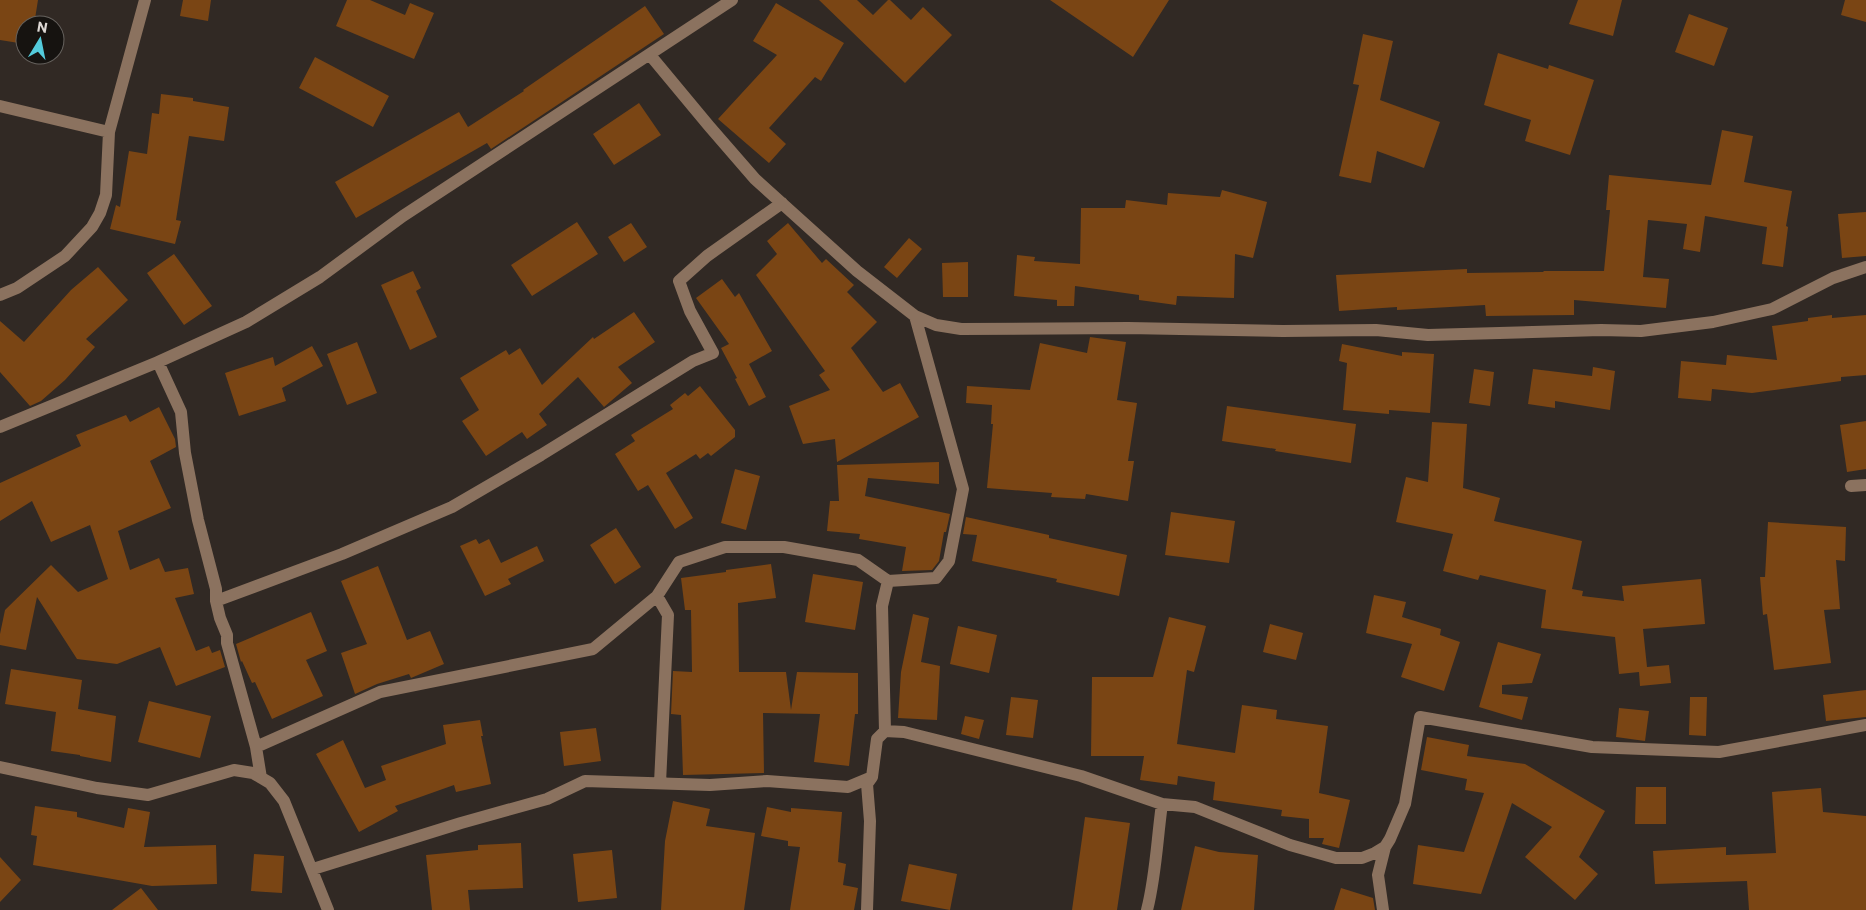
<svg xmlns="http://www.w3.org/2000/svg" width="1866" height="910" font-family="Commissioner,sans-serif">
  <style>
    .building { fill: #7a4514 }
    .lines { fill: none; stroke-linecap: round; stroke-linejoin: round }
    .minor { stroke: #8b725f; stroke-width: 12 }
  </style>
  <rect width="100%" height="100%" fill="#312924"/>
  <path class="building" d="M0,0H38L34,25H25V44L0,40Z
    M183,0H211L208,21L180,16Z
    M347,0H370L405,15L410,3L434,13L414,59L336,26Z
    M819,0H857L873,15L888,0H890L911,20L923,7L952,35L905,83Z
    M1050,0H1169L1133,57Z
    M1578,0H1622L1613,36L1569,24Z
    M1845,0H1866V22L1841,15Z
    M776,3L844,43L821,81L815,77L769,128L786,144L769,163L718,119L777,55L753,41Z
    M645,6L664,34L491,149L487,143L356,218L335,182L459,112L468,127L524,91L523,90Z
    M1689,14L1728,28L1714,66L1675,52Z
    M1363,34L1393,41L1380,100L1440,122L1424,168L1377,151L1371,183L1339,176L1359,85L1353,84Z
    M1498,53L1548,69L1549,65L1594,80L1570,155L1525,141L1531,120L1484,105Z
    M315,57L389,96L373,127L299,88Z
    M161,94L193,98V101L229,107L224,141L189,136L176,220L181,221L175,244L110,229L116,205L120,207L129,151L147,154L152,113L159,114Z
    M639,103L661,135L614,165L593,134Z
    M1722,130L1753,136L1744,182L1792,191L1786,226L1788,227L1783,267L1762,264L1767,227L1705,216L1700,252L1683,249L1687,224L1648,220L1643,277L1669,279L1666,308L1574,300V315L1486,316L1485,305L1397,310V307L1339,311L1336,275L1467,269V273L1543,272L1544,271H1604L1610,210H1606L1609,175L1711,185Z
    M1222,190L1267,202L1253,258L1235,254L1234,298L1177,296L1176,305L1139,300V295L1075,286L1074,306H1057V300L1014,296L1017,255L1035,257L1034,261L1080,264L1081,208H1125L1126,200L1167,205L1168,193L1220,197Z
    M1866,212V256L1842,258L1838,214Z
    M577,222L598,254L532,296L511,265Z
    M631,223L647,247L624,262L608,237Z
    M788,223L822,263L826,259L854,285L847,292L877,322L851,348L883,392L900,383L919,417L837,462L835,439L803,444L789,406L830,390L819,375L825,371L756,275L777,254L767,241Z
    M909,238L922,249L897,278L884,267Z
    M174,254L212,306L184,325L147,273Z
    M968,262V297H943L942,263Z
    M98,267L128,300L86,339L95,347L65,380L41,401L30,406L0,372V321L24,342L71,290Z
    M413,271L421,288L416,291L437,337L410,350L381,285Z
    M722,279L735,297L739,293L772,351L749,364L766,397L749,406L735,379L737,378L721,348L729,344L696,298Z
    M634,312L655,342L618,367L632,383L604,407L578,377L539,414L547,425L527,439L522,432L486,456L462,421L479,410L460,378L506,350L509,355L520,348L542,385L593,337L594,339Z
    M1832,315V318L1866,315V375L1841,377V381L1752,393L1712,389L1711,401L1678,398L1681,361L1726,365L1727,355L1777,360L1772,326L1808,321V318Z
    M1090,337L1126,342L1117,400L1137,403L1128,461H1134L1128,501L1086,494L1085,499L1051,497L1052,493L987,488L993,424H991L992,405L966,403L967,386L1030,390L1040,343L1087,353Z
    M357,342L377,393L347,405L327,354Z
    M1342,344L1402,356V352L1434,354L1430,413L1389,410V414L1343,410L1347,363L1339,361Z
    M312,346L323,366L282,388L286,401L239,416L225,373L273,357L275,366Z
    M1593,367L1615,371L1610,410L1555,401V408L1528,404L1533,369L1592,376Z
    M1474,369L1494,372L1490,406L1469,403Z
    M700,386L735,430V437L711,456L708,453L700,459L696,454L666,473L693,518L675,529L648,485L638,491L615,454L635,441L631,435L673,409L670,405L685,393L688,396Z
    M1227,406L1356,424L1351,463L1275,451L1276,449L1222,441Z
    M159,407L175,439L176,447L150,461L171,508L118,531L130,570L159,558L165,572L188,568L194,594L175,598L196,651L209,646L212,653L220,650L225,667L176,686L160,647L117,664L77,659L37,597L26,650L0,645V634L5,610L51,565L78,592L108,579L90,525L51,542L32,501L0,521V483L81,446L76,435L126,415L130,422Z
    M1866,421V469L1847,472L1840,425Z
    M1432,422L1467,424L1463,488L1500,498L1494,521L1582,541L1572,589L1583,591L1582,596L1624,601L1622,586L1701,579L1705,624L1643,629L1647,667L1669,665L1671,683L1640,686L1639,672L1619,674L1615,637L1541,628L1546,590L1480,575L1478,580L1443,571L1453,534L1396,522L1406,477L1428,482Z
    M939,462V484L868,478L865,496L950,514L946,532H944L939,561L932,570L902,571L906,547L859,539L860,534L827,531L830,501H839L837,465Z
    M735,469L760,476L746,530L721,523Z
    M1171,512L1235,521L1229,563L1165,555Z
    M966,517L1049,535V538L1127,555L1119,596L1056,582L1057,579L972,561L977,535L963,534Z
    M1768,522L1846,527L1845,561L1836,560L1840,609L1824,610L1831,663L1774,670L1767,614L1763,615L1760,577H1765Z
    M616,528L641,567L615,584L590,545Z
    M476,539L479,544L489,539L501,563L537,546L544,561L508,579L511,584L485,596L460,546Z
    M771,564L776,598L738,603L739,672H786L791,710L797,672L858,673V714H855L849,766L814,762L820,714L763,713L764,773L683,775L681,715L671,714L673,671L692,672L691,610H685L681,578L726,572V570Z
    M378,566L407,640L430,631L444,664L411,678L409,674L377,684L355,694L341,653L367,644L341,581Z
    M813,574L863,582L855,630L805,622Z
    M1374,595L1406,602L1402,617L1441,629L1440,635L1460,642L1444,691L1401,677L1412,644L1366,633Z
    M311,612L327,651L306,660L323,696L272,719L255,682L252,683L242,661L241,662L236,644Z
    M913,614L929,618L921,662L940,666L937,720L898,718L901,672Z
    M1169,617L1206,626L1194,672L1187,670L1177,744L1235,753L1242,705L1277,710L1276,719L1328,726L1319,793L1350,800L1339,848L1322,844L1324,838H1309V819L1281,816L1282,810L1213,800L1215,782L1178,776L1177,785L1140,780L1144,756H1091L1092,677H1153Z
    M1270,624L1303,633L1296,660L1263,652Z
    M958,626L997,635L989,673L950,664Z
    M1498,642L1541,654L1532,683L1502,685V694L1528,697L1522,720L1479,707Z
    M11,669L82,680L78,709L116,716L111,762L80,756V755L51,751L56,712L5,704Z
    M1866,690V717L1826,721L1823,695Z
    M1011,697L1038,700L1033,738L1006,735Z
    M1690,697H1707L1706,736L1689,735Z
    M149,701L211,716L200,758L138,742Z
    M1619,708L1649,711L1645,741L1616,737Z
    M965,716L984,720L979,739L961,734Z
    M480,720L483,736H481L491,784L456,792L454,785L395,806L398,811L359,832L316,754L343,740L365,788L386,780L381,766L446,744L443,725Z
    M596,728L601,761L564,766L560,732Z
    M1427,737L1469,745L1467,756L1525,764L1605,811L1579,857L1598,874L1575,900L1525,857L1552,827L1512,803L1481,894L1413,884L1418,845L1464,852L1484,793L1465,790L1467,779L1421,770Z
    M1636,787H1666V824H1635Z
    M1821,788L1823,812L1866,816V910H1749L1747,881L1655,884L1653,851L1726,847V855L1776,853L1772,792Z
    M673,801L710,809L706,826L755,833L744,910H661L665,841Z
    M35,806L77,812V817L124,828L128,808L150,812L144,847L216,845L217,884L152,886L33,865L37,836L31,835Z
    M767,807L791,812V808L842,812L838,862L846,864L843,885L858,888L854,910H790L800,847L788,846V841L761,836Z
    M1085,817L1130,823L1117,910H1072Z
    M521,843L523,888L468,890L470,910H432L426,855L478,850V845Z
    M1195,846L1219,852L1258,855L1254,910H1181Z
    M612,850L617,898L578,902L573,854Z
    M254,854L284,856L282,893L251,891Z
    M0,857L21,880L0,902Z
    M909,864L957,874L950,910L901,901Z
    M141,888L158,910H112Z
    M1341,888L1373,898L1375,910H1334Z"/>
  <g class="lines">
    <path class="minor" d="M650,55L709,126L755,179L857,271L915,316L936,325L961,329L1128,328L1283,331L1376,330L1428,335L1601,330L1641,331L1713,322L1772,309L1833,278L1866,267
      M0,106L109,132
      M0,295L17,288L65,256L92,227L100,213L106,195L109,132L145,0
      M158,362L181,412L185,453L198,520L216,589V601L220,618L227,635V643L256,747L261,778
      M0,427L158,362L246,322L320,277L403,216L732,0
      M1851,486L1866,485
      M657,596L668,615L660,783
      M216,601L342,554L452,507L541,455L693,361L713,353L690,311L679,281L707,256L782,203
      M885,731L882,606L888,581
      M256,747L380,692L593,649L657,596L679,562L725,547H784L858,560L888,581L936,578L949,561L963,489L915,316
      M0,767L97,788L148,795L234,770L253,773L270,783L284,801L328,910
      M872,777L877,739L885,731L904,732L1081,776L1162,804L1195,807L1290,845L1336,858H1362L1375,853L1385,847L1390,839L1405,804L1420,717L1592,747L1719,752L1866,725
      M313,869L461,823L547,799L585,781L710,785L767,781L848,787L872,777L867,784L870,821L867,910
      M1147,910C1156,875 1157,839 1162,804
      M1383,910L1378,875L1385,847"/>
  </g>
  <g transform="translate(40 40) rotate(10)"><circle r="24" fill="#161310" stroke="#66625e"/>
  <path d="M0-4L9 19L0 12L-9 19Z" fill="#53cbdb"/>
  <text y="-8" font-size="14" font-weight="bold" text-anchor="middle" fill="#ddd8d4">N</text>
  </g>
</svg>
